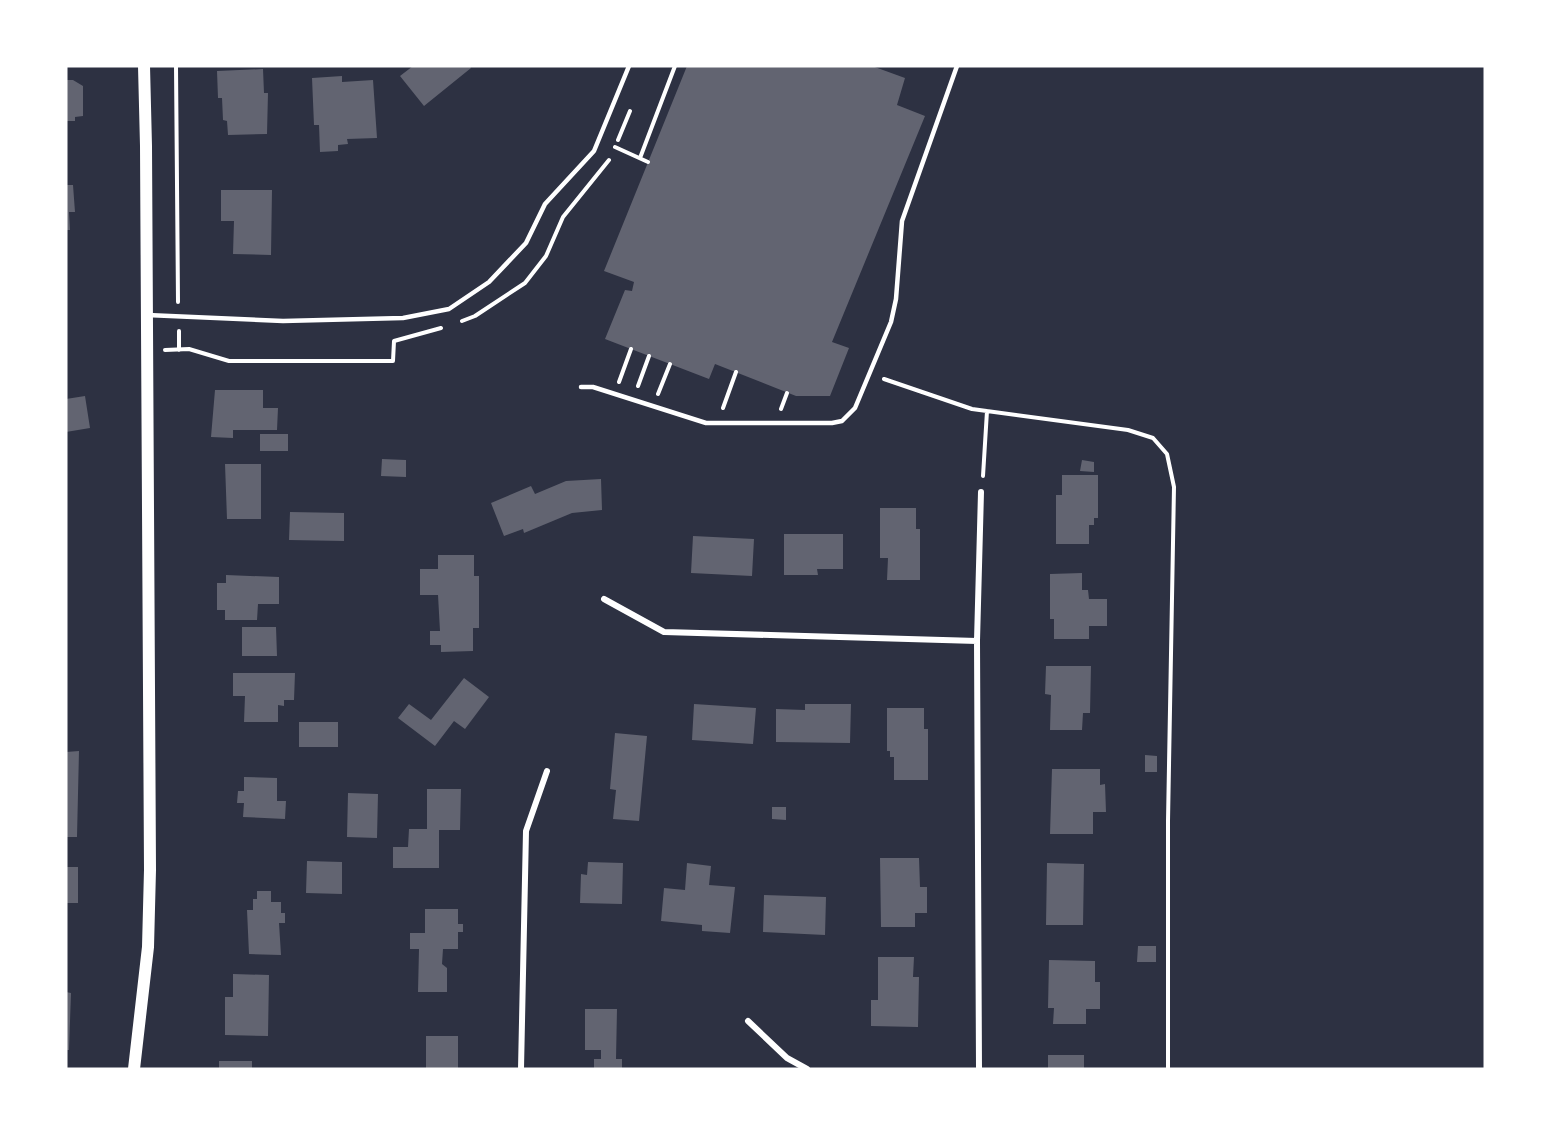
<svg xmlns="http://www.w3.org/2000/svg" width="1551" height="1135" font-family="Karla,sans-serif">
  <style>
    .building { fill: #626471 }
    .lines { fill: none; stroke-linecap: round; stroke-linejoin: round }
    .path { stroke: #fff; stroke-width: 4 }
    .service { stroke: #fff; stroke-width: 4.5 }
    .minor { stroke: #fff; stroke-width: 6 }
    .secondary { stroke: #fff; stroke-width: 12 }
  </style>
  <rect width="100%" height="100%" fill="#2d3142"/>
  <path class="building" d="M413,66H470L471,68L424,106L400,76Z
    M687,66H872L905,78L897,105L925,116L832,342L849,348L830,396H796L715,364L709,379L605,339L625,290L632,291L634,282L604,271Z
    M263,69L264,93H268L267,134L228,135L227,121L223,120L222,98H218L217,71Z
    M342,76V82L373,80L377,138L347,139L348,144L338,145V151L320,152L319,125H314L312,78Z
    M66,80H73L83,86V116L75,117V121H66Z
    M66,185H73L75,212H69L70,230H66Z
    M221,190H272L271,255L233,254L234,221H221Z
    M215,390H263V408H278L277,430H233V438L211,437Z
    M85,396L90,428L66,432V399Z
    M260,434H288V451H260Z
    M382,459L406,460V477L381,476Z
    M1082,460L1094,462V472L1080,471Z
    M225,464H261V519H227Z
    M1062,475H1098V518H1094V525H1089V544H1056V495H1062Z
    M601,479L602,510L572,513L524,533L523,529L504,536L491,503L531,486L535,494L566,481Z
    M880,508H916V529H920V580H887L888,558H880Z
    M290,512L344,513V541L289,540Z
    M784,534H843V569H817L818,575H784Z
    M693,536L754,539L752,576L691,573Z
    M438,555H474V576H479V628H473V651L441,652V645H430V631H440L438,595H420V569H438Z
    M1082,573V590H1088L1089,599H1107V626H1089V639H1054V619H1050V574Z
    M226,575L279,577V604H258L257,620H225V610H217V583H226Z
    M242,627H276L277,656H242Z
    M1046,666H1091L1090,713H1083L1082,730H1050L1051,695L1045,694Z
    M233,673H295L294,700H284V706L278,705V722H244L245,696H233Z
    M464,678L489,697L465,729L454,721L435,746L398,718L409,704L431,720Z
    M694,704L756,708L753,744L692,740Z
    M805,704H851L850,743L776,742V709L805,710Z
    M887,708H924V729H928V780H894V757H890V751H887Z
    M299,722H338V747H299Z
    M615,733L647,736L639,821L613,819L616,790L610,789Z
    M79,751L77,837H66V752Z
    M1145,755L1157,756V772H1145Z
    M1052,769H1100V785L1105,784L1106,812H1093V834H1050Z
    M244,777L277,778V801H286L285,819L243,817L244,803H237L238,791H244Z
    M427,789H461L460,830H439V868H393V847H408L409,829H427Z
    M348,793L378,794L377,838L347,837Z
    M772,807H786V820L772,819Z
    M880,858H919L920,887H927V913H915V927H881Z
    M307,861L342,862V894L306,893Z
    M588,862L623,863L622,904L580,903L581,874L587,875Z
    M687,863L711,866L709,885L735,887L730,933L702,931V925L661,921L664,888L685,890Z
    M1047,863L1084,864L1083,925H1046Z
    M66,867H78V903H66Z
    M257,891H271V902H281V913H285V923H279L281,955L249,954L247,910H253V899H257Z
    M764,895L826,897L825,935L763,932Z
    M425,909H458V924H463V932H458V949H443L442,964L447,968V992H418L419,949H410V933H425Z
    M1138,946H1156V962H1137Z
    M878,957H914L913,977H919L918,1027L871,1026V1000H878Z
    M1049,960L1095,961V982H1100V1009H1086V1024H1053L1054,1008H1048Z
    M233,974L269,975L268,1036L225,1035V997H233Z
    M66,992L71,993L69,1050H66Z
    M585,1009H617L616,1059H622V1069H594V1059H601V1050H585Z
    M426,1036H458V1069H426Z
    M1048,1055H1084V1069H1048Z
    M219,1061H252V1069H219Z"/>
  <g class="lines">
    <path class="path" d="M176,66L178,302
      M618,140L630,111
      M615,147L648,162
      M640,158L675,66
      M462,321L475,316L525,283L546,256L563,217L609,160
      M179,331V350
      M165,350L189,349L229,361H393L394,341L441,328
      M884,379L972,409L1128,430L1153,438L1167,454L1174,487L1168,821V1069
      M619,382L631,349
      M638,386L649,356
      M658,394L670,364
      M723,408L736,372
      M781,409L787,393
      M983,476L987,411"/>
    <path class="service" d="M147,315L283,321L403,318L449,309L489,282L526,243L545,204L594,151L629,66
      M581,387H593L706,423H832L842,421L855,408L891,322L896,299L902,221L957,66"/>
    <path class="minor" d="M604,599L664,632L977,641
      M748,1021L787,1058L807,1069
      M521,1069L526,831L547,771
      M979,1069L977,641L981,492"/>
    <path class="secondary" d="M134,1069L148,947L150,870L146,146L144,66"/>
  </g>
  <rect width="1551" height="1135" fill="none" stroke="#ffffff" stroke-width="135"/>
</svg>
